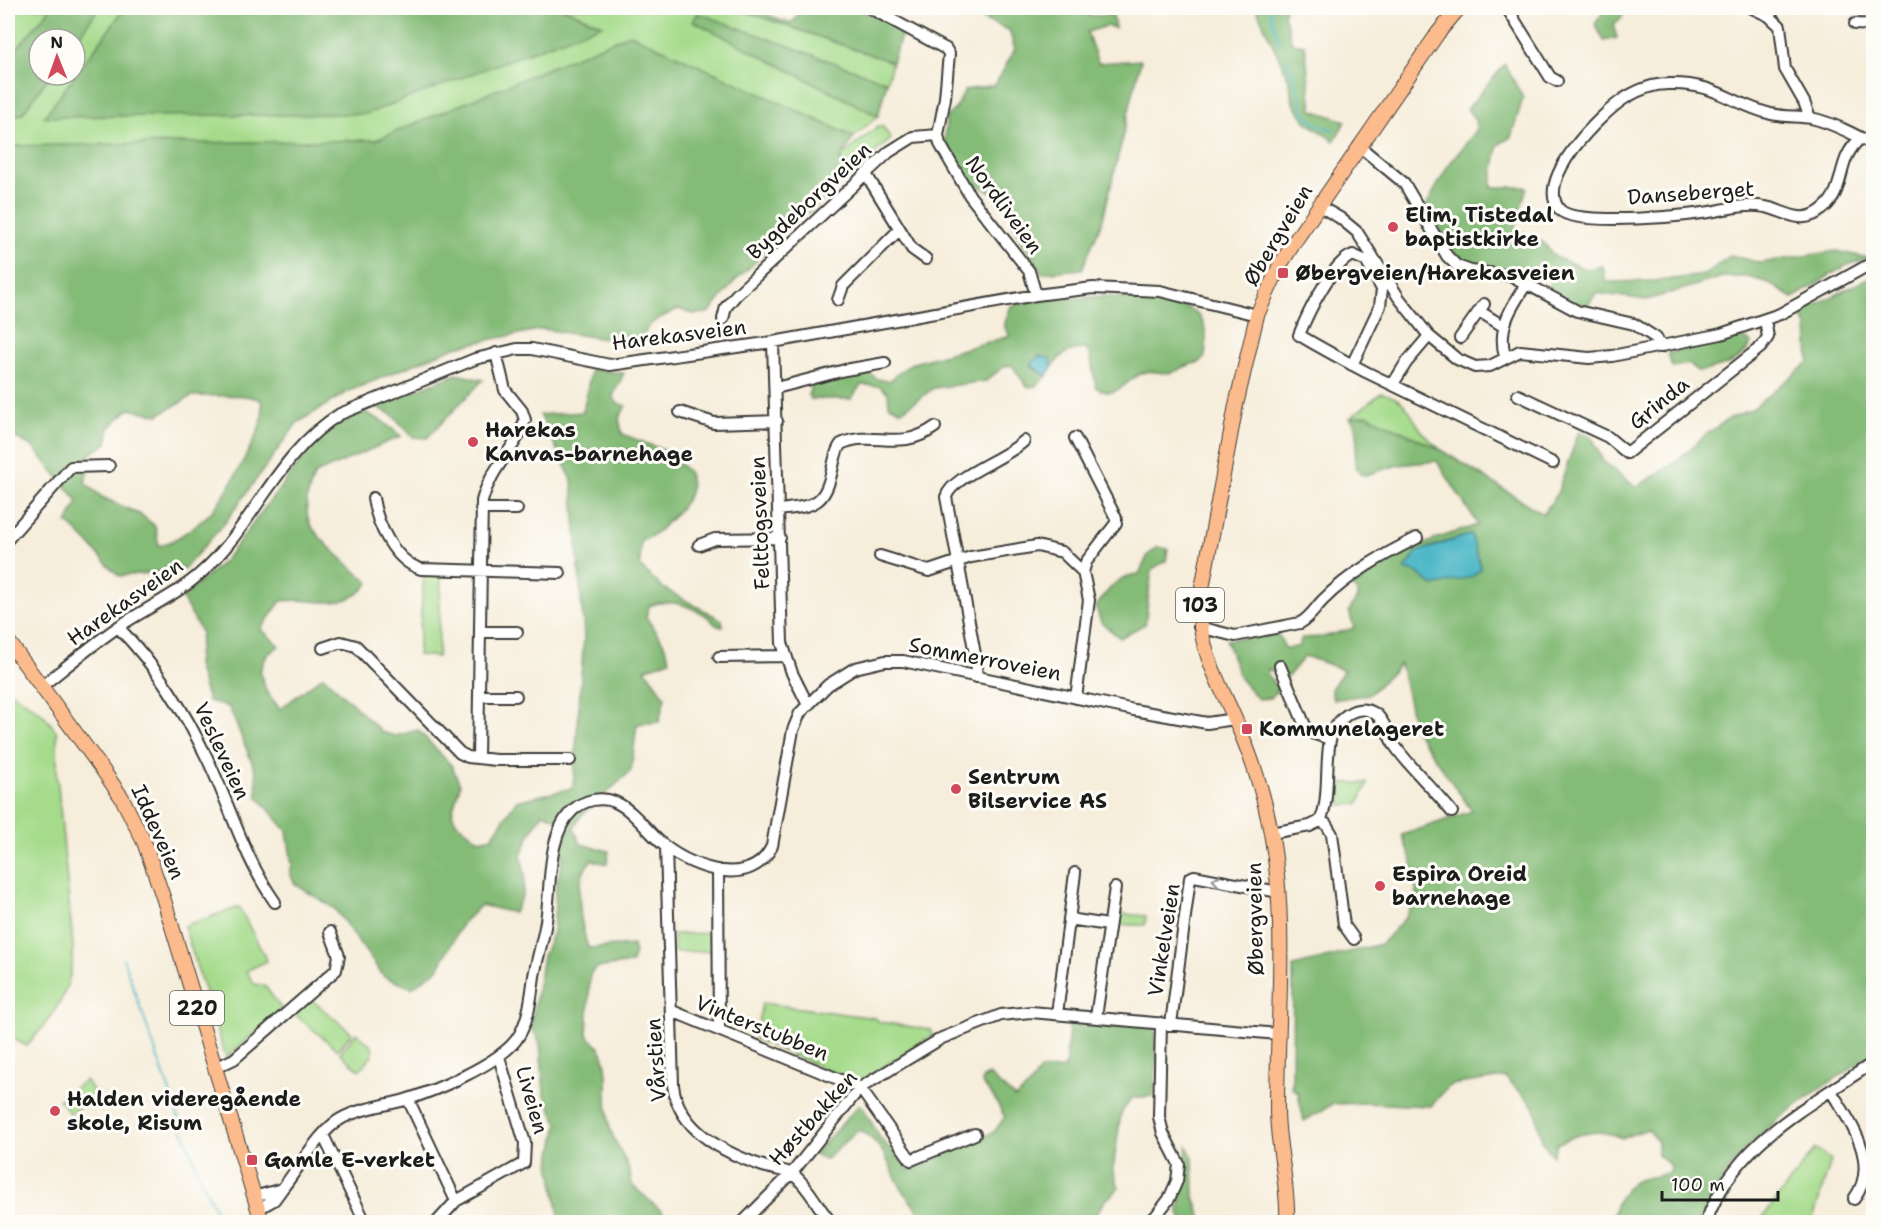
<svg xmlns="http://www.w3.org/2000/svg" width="1881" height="1230" font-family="'Shantell Sans',sans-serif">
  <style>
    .green { fill: #a5db8b; stroke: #607c54; stroke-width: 1.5 }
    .forest { fill: #84bb77; stroke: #506c4a; stroke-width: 1.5; fill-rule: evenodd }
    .water { fill: #49b6c6; stroke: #326971; stroke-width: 1.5 }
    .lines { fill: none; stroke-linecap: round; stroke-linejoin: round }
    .stream { stroke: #49b6c6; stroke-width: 2 }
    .minor-casing { stroke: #3d3b38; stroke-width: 14 }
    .major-casing { stroke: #3d3b38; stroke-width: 16 }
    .minor { stroke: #fff; stroke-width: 10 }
    .major { stroke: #fbbb8c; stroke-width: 14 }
    .oneway { stroke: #999 }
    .poi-dot { fill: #d1495b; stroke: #fdfcf7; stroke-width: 2 }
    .labels { text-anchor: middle; stroke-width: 6; stroke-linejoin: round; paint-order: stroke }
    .shield { fill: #fdfcf7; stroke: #605f5e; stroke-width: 1.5 }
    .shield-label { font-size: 20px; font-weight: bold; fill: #1c1c1c }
    .street-label { font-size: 21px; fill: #1c1c1c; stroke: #fdfcf7 }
    .poi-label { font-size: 21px; font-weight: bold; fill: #1c1c1c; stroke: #fdfcf7; text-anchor: start }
  </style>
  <rect width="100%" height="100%" fill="#fdfcf7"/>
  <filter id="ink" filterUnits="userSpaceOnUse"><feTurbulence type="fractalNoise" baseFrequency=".0167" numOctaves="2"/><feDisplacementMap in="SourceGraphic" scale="12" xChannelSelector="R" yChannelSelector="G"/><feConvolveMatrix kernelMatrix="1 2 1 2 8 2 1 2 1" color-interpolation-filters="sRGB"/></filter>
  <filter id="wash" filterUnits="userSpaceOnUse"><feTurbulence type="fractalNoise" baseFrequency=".008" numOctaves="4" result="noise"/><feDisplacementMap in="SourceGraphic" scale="24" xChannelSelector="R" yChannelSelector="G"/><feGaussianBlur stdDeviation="1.35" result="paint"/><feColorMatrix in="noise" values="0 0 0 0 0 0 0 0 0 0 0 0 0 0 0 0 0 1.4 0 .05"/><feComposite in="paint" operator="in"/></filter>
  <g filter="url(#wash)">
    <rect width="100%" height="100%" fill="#f6edda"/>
    <path class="green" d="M8,8H51L8,59Z
      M99,8H125L45,117L601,24L562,8H736L892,62L887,82L698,14L694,21L878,116L854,137L630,34L376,140L8,146V116L22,114L50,75H75V41Z
      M878,126L883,127L891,139L853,171L841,160L842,156Z
      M1381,393C1406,398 1408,411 1421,430C1426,437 1434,444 1441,450L1367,415L1350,418Z
      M424,574H439L441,580L438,657L418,655Z
      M13,693L43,714L57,732V775L73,945C73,993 56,1011 27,1046L8,1036V695Z
      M1332,783H1368L1358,804L1341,805V800H1331Z
      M239,907L267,961L246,971L254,984L265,986L282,1010L226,1058L184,926Z
      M1112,913L1146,916L1145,925H1113Z
      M715,933V951L674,952L673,934Z
      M308,997L352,1033L338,1050L292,1012Z
      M762,1003L875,1018L880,1022L931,1030L932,1036L864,1080L855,1082L755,1039Z
      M356,1033L372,1046L373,1055L359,1070L340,1053Z
      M85,1080L96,1094L70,1114L59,1100Z
      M1815,1149L1831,1160L1812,1222H1793L1763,1217Z"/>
    <path class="forest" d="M51,8H99L75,41L39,39V75H50L22,114L8,116V59Z
      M125,8H562L602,25L366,114L44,117Z
      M736,8H755L782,21L793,22L802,8C836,8 879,4 901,36L892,62Z
      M1004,8H1088L1089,16L1113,15L1115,28L1107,26L1087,32L1098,63L1141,60L1103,219L1082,269L1042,273L1020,239L1004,197L969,182L945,142L946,117L956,108L965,90L995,85L1015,49L1009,30L984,20L982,16Z
      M1256,8H1285L1284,14L1292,43L1305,45L1312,110L1346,121L1334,141L1305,121L1293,102L1289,80Z
      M1606,8H1626L1622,17L1613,25L1617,38L1604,41L1595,24Z
      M1847,8H1873V16H1860Z
      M698,13L887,82L878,116L693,21Z
      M630,34L854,137L840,159L850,174L812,211L788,220L779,240L735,281L709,313L693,314L678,309C661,318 640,323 644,346L636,348L629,343L543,329L455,347L347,392L297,423L224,524L183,570L119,576C100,559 88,539 67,523L78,501L32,446L8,434V146L376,140ZM192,396C214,397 240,392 261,400C262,406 263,414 262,419C257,438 226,495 213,510C203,522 173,543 159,546L155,526L141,515L102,497L85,483L88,469L85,461L89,455L107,443L110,427L129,409L158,415Z
      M1505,64L1523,98L1511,137L1498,145L1491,187H1527L1515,227L1533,240L1543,242L1555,257L1586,269L1603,266L1606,282L1655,281L1704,275L1731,255L1760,263L1836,251L1869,258L1845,266L1793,298L1767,282L1747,277H1723L1647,300L1596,293L1587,307L1563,302L1548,292L1550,278L1541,275L1530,280L1474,267L1459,260L1426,206L1448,166L1476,131L1475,120L1467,109Z
      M1873,276V1053C1801,1104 1735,1135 1700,1222H1612C1614,1207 1622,1186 1638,1180C1649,1176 1660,1177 1670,1172L1671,1166L1658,1155L1657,1142L1648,1129L1622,1138C1596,1127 1580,1133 1556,1144L1553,1156L1542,1141L1534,1106L1505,1077L1450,1085L1431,1106L1364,1103L1333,1104L1304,1121L1298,1093L1292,1088L1293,966L1381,944L1405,918L1417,895L1412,862L1402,835L1472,811L1415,730L1400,664L1370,694L1333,700L1331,689L1344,670L1305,656L1284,681L1268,669L1267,674L1278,689L1271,698L1258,699L1240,678L1226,640L1278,634L1285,648L1298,647L1302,638L1323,637L1354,628L1349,611L1359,595L1351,584L1372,566L1441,537L1478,525L1437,461L1398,465L1366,475L1360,474C1347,457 1367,435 1350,418L1367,415L1441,450L1543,514L1557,494L1579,431L1592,437L1603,461L1636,487L1674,464L1705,435L1730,418L1752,409L1809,362L1807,326L1799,313ZM1471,534L1444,583L1433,586L1416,572L1429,547Z
      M1106,296C1127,298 1180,300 1195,312C1208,322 1207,342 1205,357L1199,363C1187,363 1183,369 1173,372C1164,375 1154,370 1145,372C1129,375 1117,404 1096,387L1090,354L1085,349C1068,349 1060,355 1052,368L1035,369L1047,376L1036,386L1027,387L1012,365L1003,367L986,381L934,388L902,411L889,405L888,393L879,386L861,385L851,399H811L808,395L812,385L867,371L877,379L889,381L910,364L1010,336L1004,326L1011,306L1040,300Z
      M1743,337L1751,343C1744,362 1715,370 1697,371L1689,364L1672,367L1668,353Z
      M591,369L624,373L613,396L617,403L626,406L619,418L622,434L668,452L689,473C690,478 692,487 690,492C685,506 655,539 641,540L640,566L663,588L722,620L723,627C715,627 714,622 708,617C689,605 670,598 649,606L646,617L663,642L670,660L645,669L665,697L659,722L637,724L631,771L580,817L574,829L581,844L609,851L607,864L592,860C571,878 581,925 588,948L633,945L635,952L632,963L596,968L590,974L587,1035C591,1039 597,1044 600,1049C613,1070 603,1104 610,1128C617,1151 629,1157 632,1185L666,1215L683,1222H560L550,1164L558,1124L544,1093L540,1043L531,1027L543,956L553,932L556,887L563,856L560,820L543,813L531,832L521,856L525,875L523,894L514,913L481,905L462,924L438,969L412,988L384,977L335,909L295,884L290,874L292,865L287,831L257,796L256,772L229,707L208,701L197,665L201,632L182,598L225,560L319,437L363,411L382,421L401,436L315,474C309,489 303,505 309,521C314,537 355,570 369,583C344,615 314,596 281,601L261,629L279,646L267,655L260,671L266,691L280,709L323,676L382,732L395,736L418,730L452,766L460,785L452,813L456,822L479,840L492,837L516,801L573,788L584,636L572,480L540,415L583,412Z
      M456,374L483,380L427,438L413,437L392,415L375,406Z
      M1158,547L1168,549L1166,561C1163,563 1156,566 1153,569C1150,573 1147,614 1145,624L1120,638L1101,622L1096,607C1108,590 1116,576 1139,574L1148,555Z
      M1070,1018L1155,1027L1157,1062L1153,1096L1132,1098L1121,1113L1113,1170L1119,1188L1105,1201L1091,1222H928C920,1212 909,1201 902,1189C887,1166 887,1145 859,1130L825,1160L814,1154L859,1105L864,1109L880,1138L910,1170L994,1132L1005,1117L994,1098L982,1083L983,1078L989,1075L1015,1098L1031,1084L1040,1070L1065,1069Z
      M1187,1146L1193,1158L1194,1197L1203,1222H1182L1179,1212Z"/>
    <path class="water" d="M1038,356L1050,358L1052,368L1047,376L1031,365Z
      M1471,534L1481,569L1471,577L1433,586L1416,572L1405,569L1417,552Z"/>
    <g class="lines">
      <path class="stream" d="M1269,8L1280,44
        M1285,60C1288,66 1292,71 1294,77C1305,106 1296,120 1333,130
        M123,958L198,1173L221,1222"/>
    </g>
  </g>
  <g filter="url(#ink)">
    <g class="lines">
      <defs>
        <path id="minor" d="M870,8L946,49L949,54L945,98L938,135L940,144L970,196L1029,271L1036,295
          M1507,8L1550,77L1557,81
          M1752,8L1769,16L1780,26L1785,69L1804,102L1810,118
          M1855,24L1874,25
          M1861,138C1833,161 1849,194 1817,213C1799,224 1783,210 1765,207C1750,204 1735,207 1720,210C1695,216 1576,227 1560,210C1533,180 1602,113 1625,98C1638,90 1653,84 1668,84C1715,82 1731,104 1771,114C1784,117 1798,116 1811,118C1833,123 1854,134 1874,145
          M1359,146L1404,183L1447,256L1457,266L1471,271L1512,276L1577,311L1634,324L1656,338L1661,347
          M866,174L912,249L926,259
          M1319,206L1340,218L1357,232L1399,298L1429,336L1457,359L1475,367L1490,366L1520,351L1589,358L1612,356L1721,334L1780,314L1874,262
          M838,300L843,286L899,230
          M1479,311L1503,326
          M723,319L726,307L736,295L889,152L913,137L938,135
          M1460,338L1484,304
          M773,342L782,643L792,673L807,703
          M1505,356C1497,328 1511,307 1527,283
          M1352,365L1380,306L1382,289L1366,261L1353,255C1332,262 1307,315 1299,335C1321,348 1343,360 1366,372L1553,463
          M1393,384L1406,363L1429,336
          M776,388L845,370L885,363
          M1518,395L1608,437L1627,453L1761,347L1768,337L1765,320
          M680,412L714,423L777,421
          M1075,438L1116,518V523L1086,562L1083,572L1089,600L1076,698
          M373,498C377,524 394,561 421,569L560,573
          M481,509H517
          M778,510C816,506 825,505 833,466C835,458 836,450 841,444C873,429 899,453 935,427
          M8,539L71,467L109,466
          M699,545L715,539L780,538
          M880,556L929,571L971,557L1037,546L1062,552L1083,572
          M118,627C157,667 184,710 208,760C231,808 244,858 275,902
          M1199,627L1235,636L1300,623C1311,617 1315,608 1323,600C1350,573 1383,555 1417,538
          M480,632H517
          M323,648L341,642L356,646L460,753L468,757L496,760H570
          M719,657L785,656
          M1280,666L1306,728L1312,733L1330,739
          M976,677L977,665L946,497C952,476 1006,459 1024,441
          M42,686C67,666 92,645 118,627C146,608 177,595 202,572C255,524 277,453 340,414L475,359L517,349H532L610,365L773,342L1036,295L1093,288L1160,291L1257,315
          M479,696H516
          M478,758L482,501C491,466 517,448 525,420L522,411L505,390L496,353
          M1320,821L1326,824L1332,834L1344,925L1354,939
          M1271,833L1310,826L1320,821C1330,801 1325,764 1330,740C1334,721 1357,699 1377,715C1386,723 1388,737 1395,746C1412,770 1434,789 1452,812
          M666,847L673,1085C678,1130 724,1153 763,1166C772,1169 787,1170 794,1175C809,1187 818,1208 831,1222
          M718,870L719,1030
          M1069,919L1108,925
          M672,1011L860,1088L911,1160L975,1134
          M1057,1014L1075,873
          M1096,1017L1115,888
          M1171,1024L1190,878L1194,876L1279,892
          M215,1068L234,1059L336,970L339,956L330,932
          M1831,1091C1851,1124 1881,1163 1854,1199
          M408,1099L456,1201
          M323,1135L365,1222
          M282,1189C297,1170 317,1136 336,1122C354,1109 384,1106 405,1100C435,1091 498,1064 516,1040C529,1022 531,998 534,976C537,959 542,943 545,927C552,893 545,835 573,810C584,800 601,796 615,802C634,810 649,834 666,847C695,869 752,889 772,846L793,730L800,713L828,685L855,668L885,661H903L1134,710L1207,723L1235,719
          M254,1197L282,1189L274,1200L258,1209
          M437,1222L456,1201L524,1163L525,1143L499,1057
          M743,1222L792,1173L860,1088L942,1038L1001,1015L1031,1012L1278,1034
          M1146,1222L1155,1217L1169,1199L1177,1181L1179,1164L1163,1133L1159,1117L1161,1023
          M1706,1222C1735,1141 1807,1108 1874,1062"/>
        <path id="major" d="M8,641L102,769L122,798L144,842L163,897L262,1222
          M1287,1222C1289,1185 1277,1147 1277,1109C1277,1014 1289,912 1268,818C1261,784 1249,751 1235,719C1216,676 1195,642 1201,594L1236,405L1257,315L1280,265L1297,238L1438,33L1459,8"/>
      </defs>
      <use href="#minor" class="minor-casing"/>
      <use href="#major" class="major-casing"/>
      <use href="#minor" class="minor"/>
      <use href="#major" class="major"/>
    </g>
    <defs><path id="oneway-chevron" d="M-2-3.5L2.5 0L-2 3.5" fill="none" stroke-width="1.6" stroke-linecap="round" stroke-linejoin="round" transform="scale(1.5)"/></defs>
    <use class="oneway" href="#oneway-chevron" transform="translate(1216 880) rotate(-169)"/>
  </g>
  <g class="poi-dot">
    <circle cx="1393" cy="227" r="6"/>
    <rect x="1277" y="267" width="12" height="12" rx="3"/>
    <circle cx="473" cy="442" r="6"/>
    <rect x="1241" y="723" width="12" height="12" rx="3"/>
    <circle cx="956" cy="789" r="6"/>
    <circle cx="1380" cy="886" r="6"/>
    <circle cx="55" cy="1111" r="6"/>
    <rect x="246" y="1154" width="12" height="12" rx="3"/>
  </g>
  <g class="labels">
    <g class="shield">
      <rect x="1176" y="588" width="48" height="34" rx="4.5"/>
      <rect x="170" y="991" width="54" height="34" rx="4.5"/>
    </g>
    <g class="shield-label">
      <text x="1200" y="612">103</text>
      <text x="197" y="1015">220</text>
    </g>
    <g class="street-label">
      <text transform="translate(1691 193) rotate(-4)" y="7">Danseberget</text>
      <text transform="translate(809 201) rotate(-43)" y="7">Bygdeborgveien</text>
      <text transform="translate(1004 205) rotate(54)" y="7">Nordliveien</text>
      <text transform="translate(1278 235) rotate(-59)" y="7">Øbergveien</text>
      <text transform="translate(679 335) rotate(-7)" y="7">Harekasveien</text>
      <text transform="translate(1659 403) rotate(-39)" y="7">Grinda</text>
      <text transform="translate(760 523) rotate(-92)" y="7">Felttogsveien</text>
      <text transform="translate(125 602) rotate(-35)" y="7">Harekasveien</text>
      <text transform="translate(985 659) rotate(11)" y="7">Sommerroveien</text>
      <text transform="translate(222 751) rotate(65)" y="7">Vesleveien</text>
      <text transform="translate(158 832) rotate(66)" y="7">Iddeveien</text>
      <text transform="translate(1255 919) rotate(-91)" y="7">Øbergveien</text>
      <text transform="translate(1164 940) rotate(-81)" y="7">Vinkelveien</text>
      <text transform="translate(762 1028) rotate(22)" y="7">Vinterstubben</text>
      <text transform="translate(656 1060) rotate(-94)" y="7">Vårstien</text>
      <text transform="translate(532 1100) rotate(74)" y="7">Liveien</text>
      <text transform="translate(813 1118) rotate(-48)" y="7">Høstbakken</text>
    </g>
    <g class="poi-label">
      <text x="1405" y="222">Elim, Tistedal<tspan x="1405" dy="24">baptistkirke</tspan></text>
      <text x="1295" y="280">Øbergveien/Harekasveien</text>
      <text x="485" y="437">Harekas<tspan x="485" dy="24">Kanvas-barnehage</tspan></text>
      <text x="1259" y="736">Kommunelageret</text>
      <text x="968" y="784">Sentrum<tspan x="968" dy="24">Bilservice AS</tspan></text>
      <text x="1392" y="881">Espira Oreid<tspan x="1392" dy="24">barnehage</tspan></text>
      <text x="67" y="1106">Halden videregående<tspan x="67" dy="24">skole, Risum</tspan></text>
      <text x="264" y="1167">Gamle E-verket</text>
    </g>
  </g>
  <rect width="1881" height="1230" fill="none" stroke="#fdfcf7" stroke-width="30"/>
  <g transform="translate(57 57) rotate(359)"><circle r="28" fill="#fdfcf7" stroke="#a3a29f" stroke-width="1.5"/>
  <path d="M0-4.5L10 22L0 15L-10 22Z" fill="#d1495b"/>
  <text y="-9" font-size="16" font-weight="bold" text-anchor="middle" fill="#1c1c1c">N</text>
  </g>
  <path d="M1662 1191v9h116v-9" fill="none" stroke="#1c1c1c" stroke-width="3"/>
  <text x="1671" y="1191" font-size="18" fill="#1c1c1c" stroke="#fdfcf7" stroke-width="4.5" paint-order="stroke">100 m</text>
</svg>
